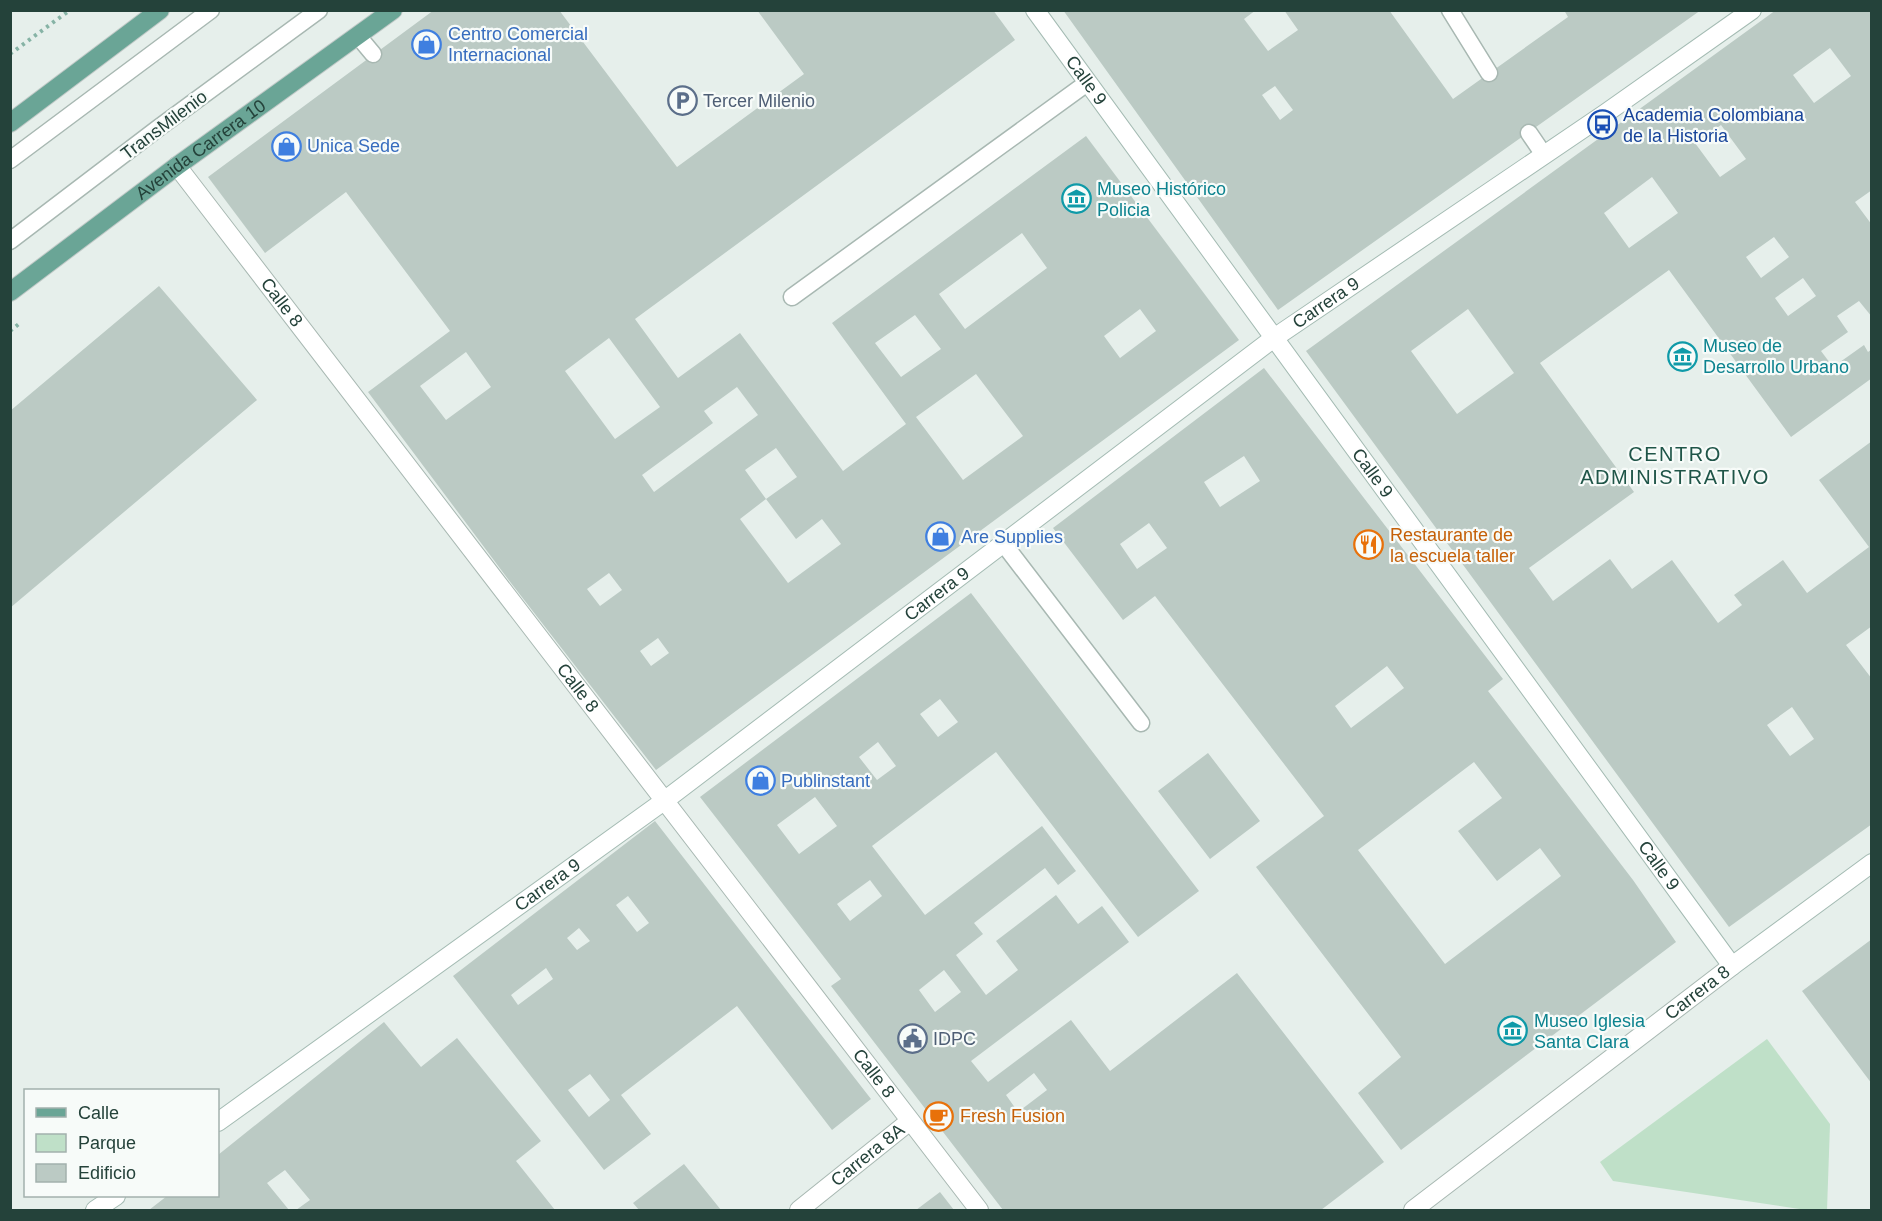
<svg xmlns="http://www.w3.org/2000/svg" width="1882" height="1221" font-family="Arial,sans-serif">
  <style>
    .green { fill: #bfe0c8 }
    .building { fill: #bbcac4; fill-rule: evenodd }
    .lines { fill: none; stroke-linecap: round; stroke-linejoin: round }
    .lane-casing { stroke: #a8b8b2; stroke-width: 19 }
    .street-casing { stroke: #a8b8b2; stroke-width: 20 }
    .secondary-casing { stroke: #a4bbb3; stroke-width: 20 }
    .primary-casing { stroke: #c2cac8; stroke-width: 20 }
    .path { stroke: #86b3a5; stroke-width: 4; stroke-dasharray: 3 4.5; stroke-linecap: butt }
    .lane { stroke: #fff; stroke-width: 16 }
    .street { stroke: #fff; stroke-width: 18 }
    .secondary { stroke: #fff; stroke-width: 18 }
    .primary { stroke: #6aa596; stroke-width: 18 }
    .labels { text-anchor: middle; stroke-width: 4.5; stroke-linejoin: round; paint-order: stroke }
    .shop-label { font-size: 18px; fill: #366cbe; stroke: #f7fbf9; text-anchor: start }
    .street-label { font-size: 18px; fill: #24423a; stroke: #f7fbf9 }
    .service-label { font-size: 18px; fill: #4e5e75; stroke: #f7fbf9; text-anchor: start }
    .transit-label { font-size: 18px; fill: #164399; stroke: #f7fbf9; text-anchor: start }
    .culture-label { font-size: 18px; fill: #0d838f; stroke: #f7fbf9; text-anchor: start }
    .food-label { font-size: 18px; fill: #c56008; stroke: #f7fbf9; text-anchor: start }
    .neighbourhood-label { font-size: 20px; letter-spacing: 1.5px; fill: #1f5548; stroke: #f7fbf9 }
  </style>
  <rect width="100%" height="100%" fill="#e6efeb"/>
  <path class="green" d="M1767,1039L1830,1124L1827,1210H1806L1613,1181L1600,1162Z"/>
  <path class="building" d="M434,10H559L677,167L804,74L757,10H993L1015,40L635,319L678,378L740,333L843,471L906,424L832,323L1086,136L1239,340L656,770L511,583L368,392L450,331L346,192L265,253L208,177ZM1022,233L1047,268L965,329L939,294ZM1140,309L1156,331L1120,358L1104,336ZM915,315L941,349L901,377L875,343ZM609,338L660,407L615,439L565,371ZM466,352L491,387L446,420L420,386ZM976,374L1023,436L963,480L916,417ZM737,387L758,415L654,492L642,475L713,423L704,411ZM776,448L797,477L766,499L796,539L822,519L841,544L788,583L740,519L766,499L745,470ZM609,573L622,590L600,606L587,589ZM658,638L669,653L651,666L640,651Z
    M1063,10H1256L1244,19L1268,51L1298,30L1284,10H1389L1453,99L1568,17L1564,10H1701L1278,310ZM1275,86L1293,110L1280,120L1262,95Z
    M1776,10H1872V190L1855,202L1872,225V317L1859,301L1837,316L1848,332L1821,351L1833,367L1864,345L1868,352L1872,349V378L1791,437L1669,270L1540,363L1634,492L1529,568L1553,601L1610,559L1632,589L1672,560L1718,623L1742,605L1734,595L1783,560L1807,593L1869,547L1819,480L1872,441V626L1846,645L1872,679V824L1729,927L1306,351ZM1830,48L1851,76L1814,103L1793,75ZM1721,125L1746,159L1720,177L1695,143ZM1652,177L1678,213L1629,248L1604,213ZM1774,237L1789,257L1761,278L1746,257ZM1803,278L1816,296L1788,316L1775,298ZM1468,309L1514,373L1457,414L1411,351ZM1792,707L1814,739L1790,756L1767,725Z
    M159,286L257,400L10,608V411Z
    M1264,368L1503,679L1488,691L1633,880L1676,942L1401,1150L1358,1093L1401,1057L1256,867L1324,816L1155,596L1123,620L1053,528ZM1244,456L1260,481L1220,507L1204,482ZM1149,523L1167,548L1137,569L1120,544ZM1387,666L1404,688L1351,728L1335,706ZM1474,762L1502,798L1458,831L1497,881L1540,848L1561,876L1445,964L1358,850Z
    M971,593L1199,891L1138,937L996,752L872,846L925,915L1042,826L1076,871L1058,885L1045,868L974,923L983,934L956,955L986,995L1018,970L996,941L1056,895L1078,924L1102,906L1129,942L971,1061L988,1082L1071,1020L1110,1071L1237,973L1384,1162L1321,1210H1003L831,986L841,979L700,797ZM940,699L958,722L938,737L920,714ZM878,742L896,766L877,780L859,757ZM815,797L837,826L799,854L777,825ZM870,880L882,896L850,921L837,904ZM944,970L961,992L935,1012L919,990ZM1034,1073L1047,1090L1018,1112L1006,1095Z
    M1208,753L1260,821L1210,859L1158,791Z
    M655,821L871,1099L832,1130L737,1006L621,1095L651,1134L604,1170L453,976ZM628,896L649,923L637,932L616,905ZM579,928L590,941L577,950L567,938ZM546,968L553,979L518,1005L511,995ZM590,1074L610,1100L589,1117L568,1090Z
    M1872,939V1084L1802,991Z
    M384,1022L421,1067L457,1038L541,1141L516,1161L555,1210H296L310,1200L285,1170L267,1183L289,1210H149L167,1196H218V1155Z
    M684,1164L721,1210H639L633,1203Z
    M940,1192L954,1210H916Z"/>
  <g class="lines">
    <defs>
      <path id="lane" d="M1450,10L1489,73
        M358,36L373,54
        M1529,133L1544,155
        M10,160L211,10
        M10,241L157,129L319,10
        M792,297L1087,83
        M1003,543L1141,723"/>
      <g id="street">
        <path id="s1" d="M177,166L979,1210"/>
        <path id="s2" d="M799,1210L910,1121"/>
        <path id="s3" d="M1413,1210L1732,966"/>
      </g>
      <g id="secondary">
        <path id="s4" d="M1035,10L1732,966L1872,863"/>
        <path id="s5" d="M218,1122L664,801L1274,338L1606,113L1752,10"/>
        <path d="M95,1210L116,1196"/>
      </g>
      <g id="primary">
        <path d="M10,123L160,10"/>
        <path id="s6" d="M10,292L177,166L393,10"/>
      </g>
    </defs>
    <use href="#lane" class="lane-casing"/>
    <use href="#street" class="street-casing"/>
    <use href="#secondary" class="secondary-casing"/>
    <use href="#primary" class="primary-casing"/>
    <path class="path" d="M10,54L70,10
      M10,331L20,323"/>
    <use href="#lane" class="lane"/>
    <use href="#street" class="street"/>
    <use href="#secondary" class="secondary"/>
    <use href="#primary" class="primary"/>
  </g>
  <defs>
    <symbol id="shop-ring" viewBox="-11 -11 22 22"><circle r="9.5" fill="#f7fbf9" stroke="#3f7fe0" stroke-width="1.5"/><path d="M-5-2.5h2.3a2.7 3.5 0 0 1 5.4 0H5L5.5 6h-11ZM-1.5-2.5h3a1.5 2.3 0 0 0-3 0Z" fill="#3f7fe0"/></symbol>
    <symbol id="parking-ring" viewBox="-11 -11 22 22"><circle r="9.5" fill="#f7fbf9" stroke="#5c6f8a" stroke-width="1.5"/><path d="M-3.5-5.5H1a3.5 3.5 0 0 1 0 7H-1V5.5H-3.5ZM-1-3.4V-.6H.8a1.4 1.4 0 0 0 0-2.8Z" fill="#5c6f8a"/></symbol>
    <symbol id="bus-ring" viewBox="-11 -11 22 22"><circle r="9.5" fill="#f7fbf9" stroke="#1a4fb4" stroke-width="1.5"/><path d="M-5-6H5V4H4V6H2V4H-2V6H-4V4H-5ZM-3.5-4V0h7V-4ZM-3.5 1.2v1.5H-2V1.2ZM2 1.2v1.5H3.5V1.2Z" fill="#1a4fb4"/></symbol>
    <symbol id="museum-ring" viewBox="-11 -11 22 22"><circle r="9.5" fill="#f7fbf9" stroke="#0f9aa8" stroke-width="1.5"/><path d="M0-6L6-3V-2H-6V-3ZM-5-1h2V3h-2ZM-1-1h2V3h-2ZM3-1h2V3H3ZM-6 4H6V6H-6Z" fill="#0f9aa8"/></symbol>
    <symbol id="restaurant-ring" viewBox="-11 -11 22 22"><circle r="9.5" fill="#f7fbf9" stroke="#e8710a" stroke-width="1.5"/><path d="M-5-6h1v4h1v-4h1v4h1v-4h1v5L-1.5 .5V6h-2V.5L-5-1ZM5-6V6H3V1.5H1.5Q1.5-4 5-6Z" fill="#e8710a"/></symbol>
    <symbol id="civic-ring" viewBox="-11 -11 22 22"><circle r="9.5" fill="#f7fbf9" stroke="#5c6f8a" stroke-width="1.5"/><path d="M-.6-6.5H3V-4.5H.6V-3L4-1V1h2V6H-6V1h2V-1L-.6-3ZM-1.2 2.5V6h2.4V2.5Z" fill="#5c6f8a"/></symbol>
    <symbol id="cafe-ring" viewBox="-11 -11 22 22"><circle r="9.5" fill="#f7fbf9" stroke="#e8710a" stroke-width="1.5"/><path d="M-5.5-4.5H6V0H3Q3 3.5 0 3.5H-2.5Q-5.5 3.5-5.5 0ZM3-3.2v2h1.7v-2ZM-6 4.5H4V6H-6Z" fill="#e8710a"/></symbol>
  </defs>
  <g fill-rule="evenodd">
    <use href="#shop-ring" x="410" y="28" width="33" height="33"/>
    <use href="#parking-ring" x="666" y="84" width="33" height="33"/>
    <use href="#bus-ring" x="1586" y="108" width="33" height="33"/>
    <use href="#shop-ring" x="270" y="130" width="33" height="33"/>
    <use href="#museum-ring" x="1060" y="182" width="33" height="33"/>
    <use href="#museum-ring" x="1666" y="340" width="33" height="33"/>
    <use href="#shop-ring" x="924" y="520" width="33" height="33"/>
    <use href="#restaurant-ring" x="1352" y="528" width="33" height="33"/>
    <use href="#shop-ring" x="744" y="764" width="33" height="33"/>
    <use href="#museum-ring" x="1496" y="1014" width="33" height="33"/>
    <use href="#civic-ring" x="896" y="1022" width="33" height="33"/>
    <use href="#cafe-ring" x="922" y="1100" width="33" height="33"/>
  </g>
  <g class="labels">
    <g class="shop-label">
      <text x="448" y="40">Centro Comercial<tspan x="448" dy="21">Internacional</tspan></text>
      <text x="307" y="152">Unica Sede</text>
      <text x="961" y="543">Are Supplies</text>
      <text x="781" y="787">Publinstant</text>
    </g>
    <g class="street-label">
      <text dy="6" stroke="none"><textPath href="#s4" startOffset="87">Calle 9</textPath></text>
      <text transform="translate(164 125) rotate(-37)" y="6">TransMilenio</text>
      <text dy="6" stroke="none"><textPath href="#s6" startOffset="238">Avenida Carrera 10</textPath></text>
      <text dy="6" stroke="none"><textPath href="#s5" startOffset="1378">Carrera 9</textPath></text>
      <text dy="6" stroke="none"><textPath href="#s1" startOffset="172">Calle 8</textPath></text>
      <text dy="6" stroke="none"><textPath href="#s4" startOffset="573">Calle 9</textPath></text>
      <text dy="6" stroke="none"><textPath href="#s5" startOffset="892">Carrera 9</textPath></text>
      <text dy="6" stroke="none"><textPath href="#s1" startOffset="658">Calle 8</textPath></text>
      <text dy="6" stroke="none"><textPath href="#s4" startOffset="1059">Calle 9</textPath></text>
      <text dy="6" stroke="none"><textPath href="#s5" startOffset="406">Carrera 9</textPath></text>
      <text dy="6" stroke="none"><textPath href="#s3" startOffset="358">Carrera 8</textPath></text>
      <text dy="6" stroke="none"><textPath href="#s1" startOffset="1144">Calle 8</textPath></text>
      <text dy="6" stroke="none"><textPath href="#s2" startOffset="88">Carrera 8A</textPath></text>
    </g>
    <g class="service-label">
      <text x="703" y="107">Tercer Milenio</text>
      <text x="933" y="1045">IDPC</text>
    </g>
    <g class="transit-label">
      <text x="1623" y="121">Academia Colombiana<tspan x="1623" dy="21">de la Historia</tspan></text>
    </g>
    <g class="culture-label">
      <text x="1097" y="195">Museo Histórico<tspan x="1097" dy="21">Policia</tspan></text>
      <text x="1703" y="352">Museo de<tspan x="1703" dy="21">Desarrollo Urbano</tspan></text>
      <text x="1534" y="1027">Museo Iglesia<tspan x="1534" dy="21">Santa Clara</tspan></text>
    </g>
    <g class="food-label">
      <text x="1390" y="541">Restaurante de<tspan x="1390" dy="21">la escuela taller</tspan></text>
      <text x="960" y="1122">Fresh Fusion</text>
    </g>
    <g class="neighbourhood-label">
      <text x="1675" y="461">CENTRO<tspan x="1675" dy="23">ADMINISTRATIVO</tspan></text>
    </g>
  </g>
  <rect width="1882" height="1221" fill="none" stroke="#24423a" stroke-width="24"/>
  <rect x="24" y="1089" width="195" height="108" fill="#f7fbf9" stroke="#a3b1ad" stroke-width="1.5"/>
  <rect x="36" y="1108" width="30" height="9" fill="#6aa596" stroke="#a3b1ad" stroke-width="1.5"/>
  <text x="78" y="1119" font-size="18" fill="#24423a">Calle</text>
  <rect x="36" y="1134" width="30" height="18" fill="#bfe0c8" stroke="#a3b1ad" stroke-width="1.5"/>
  <text x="78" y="1149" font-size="18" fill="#24423a">Parque</text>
  <rect x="36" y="1164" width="30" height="18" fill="#bbcac4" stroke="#a3b1ad" stroke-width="1.5"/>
  <text x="78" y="1179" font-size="18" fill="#24423a">Edificio</text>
</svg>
